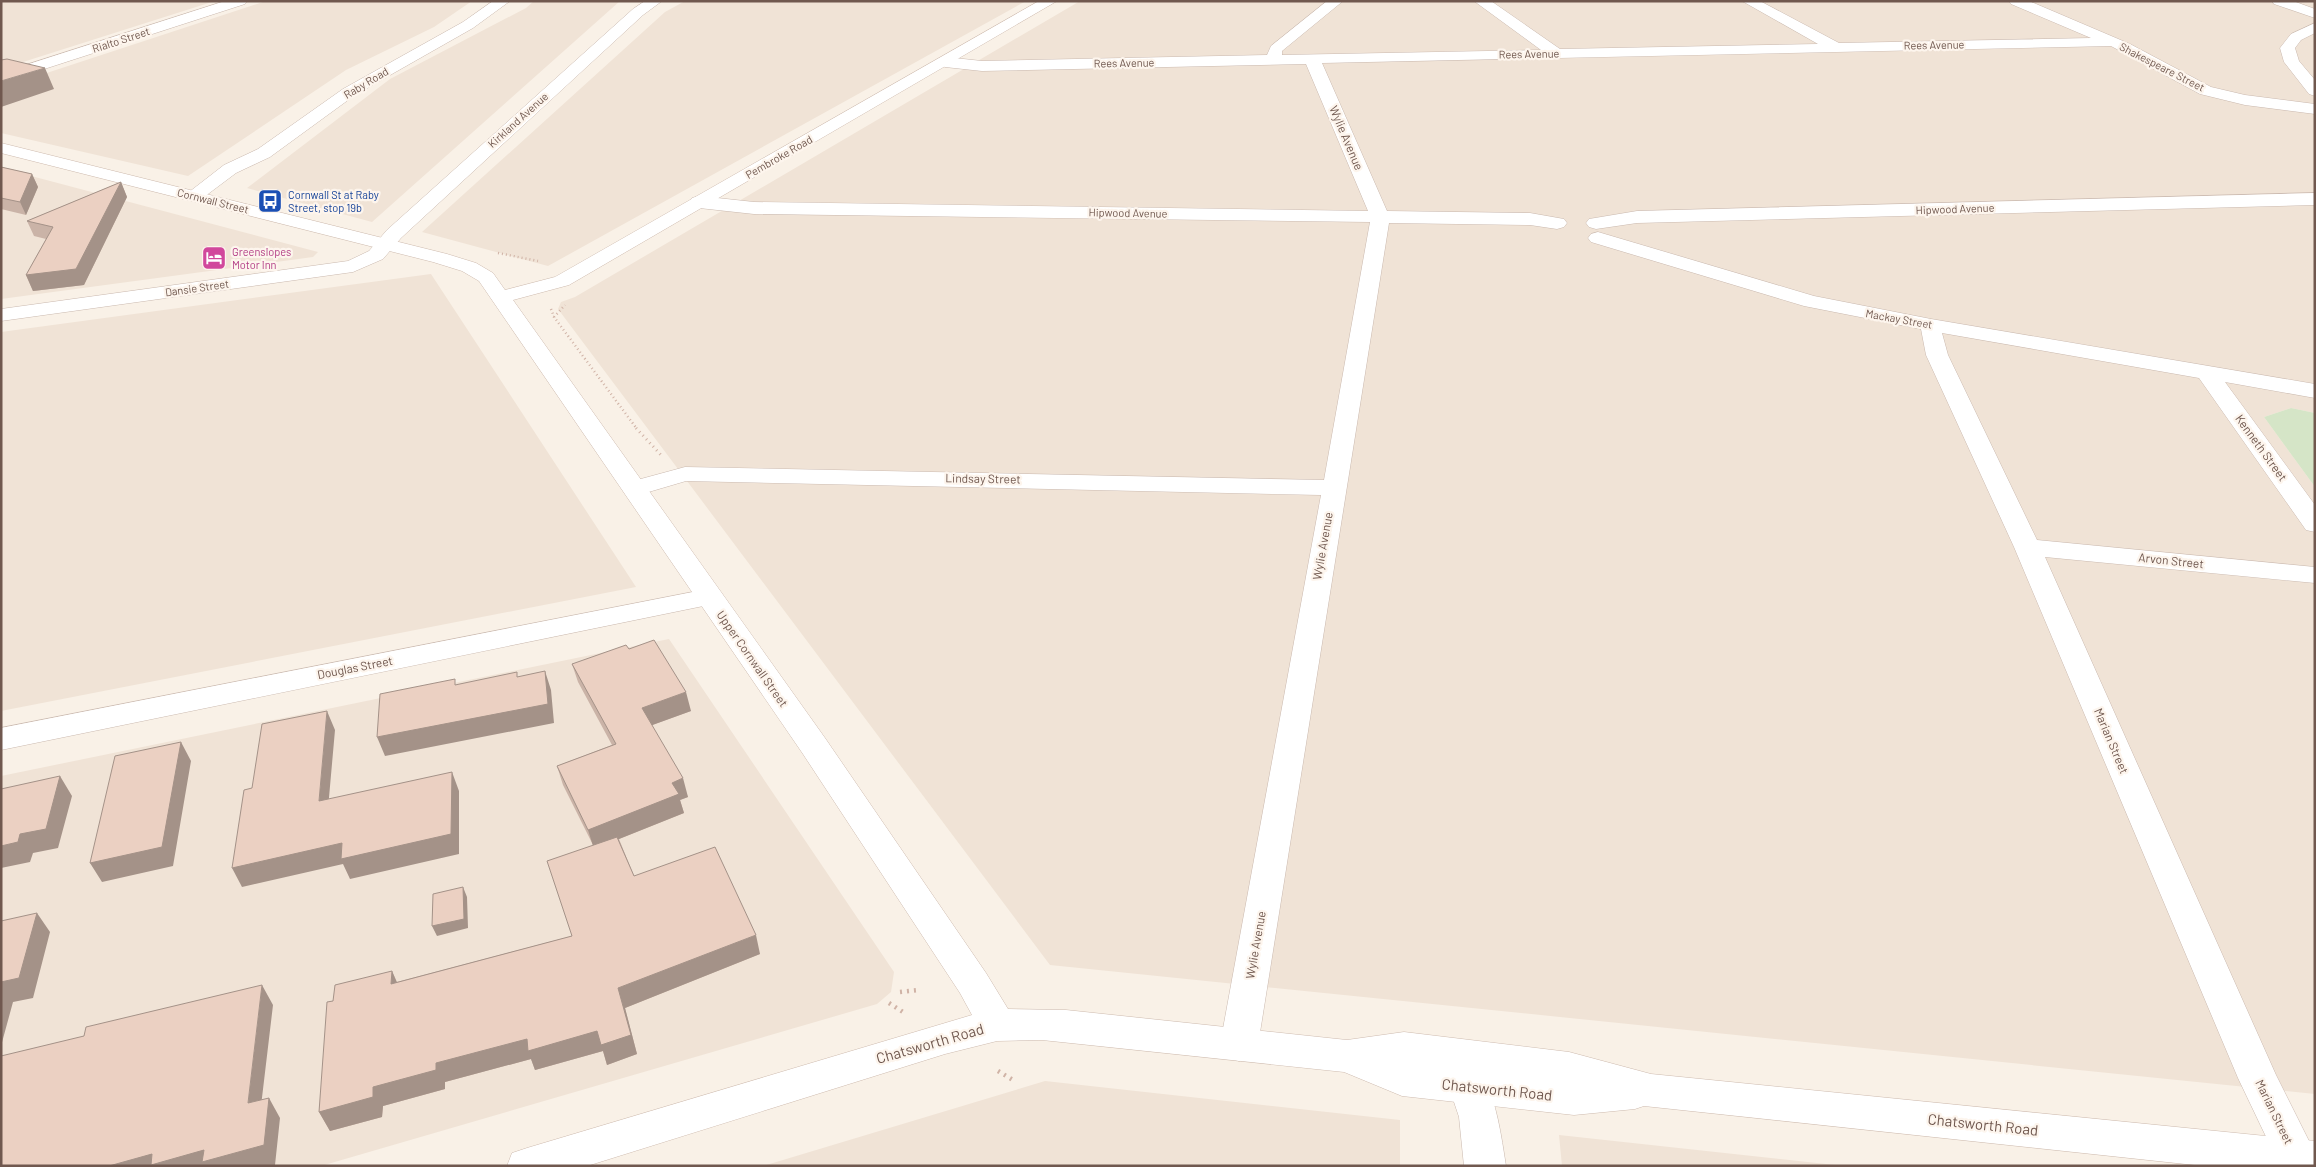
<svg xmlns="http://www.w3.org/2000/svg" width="2316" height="1167" font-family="Barlow,sans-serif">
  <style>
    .residential { fill: #f0e3d6 }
    .green { fill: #d5e5c7 }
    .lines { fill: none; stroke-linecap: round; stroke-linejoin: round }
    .street-casing { stroke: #cab9af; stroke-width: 1 }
    .secondary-casing { stroke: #cebbaf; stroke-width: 1 }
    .path-far2 { stroke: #d0b3a6; stroke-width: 2.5; stroke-dasharray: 1 3; stroke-linecap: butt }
    .path-far1 { stroke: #d0b3a6; stroke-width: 3; stroke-dasharray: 1 4; stroke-linecap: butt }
    .path { stroke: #d0b3a6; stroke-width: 4.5; stroke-dasharray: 2 5; stroke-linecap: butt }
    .street { fill: #fff; fill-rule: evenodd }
    .secondary { fill: #fff; fill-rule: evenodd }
    .wall { fill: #cab3a7 }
    .shaded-wall { fill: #a49288 }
    .building { fill: #ebd0c2; stroke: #a49288 }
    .labels { text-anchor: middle; stroke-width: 4.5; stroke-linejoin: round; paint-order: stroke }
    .far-street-label { font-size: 11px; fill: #70584f; stroke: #fdf5ed }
    .far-transit-label { font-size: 11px; fill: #164399; stroke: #fdf5ed; text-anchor: start }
    .far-hotel-label { font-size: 11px; fill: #b23c85; stroke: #fdf5ed; text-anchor: start }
    .street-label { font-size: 12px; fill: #70584f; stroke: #fdf5ed }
    .near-street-label { font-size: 15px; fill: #70584f; stroke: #fdf5ed }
  </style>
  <rect width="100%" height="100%" fill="#f9f1e7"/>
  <path class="residential" d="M1,1H215L1,69Z
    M266,1H472L434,27L346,70L188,176L1,133V88Z
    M534,1H620L372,222L247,188L390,79L526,8Z
    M685,1H1026L548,266L422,232L665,12Z
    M1080,1H2315V413L2291,408L2264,417L2315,487V1094L1050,965L558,309L561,302L575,297Z
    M1,168L318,252L313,257L1,299Z
    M431,274L636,587L1,711V332Z
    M669,639L894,972L891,992L877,1004L321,1166H1V776Z
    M1045,1081L1400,1120V1166H763Z
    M1559,1135L1844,1166H1562Z"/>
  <path class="green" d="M2291,408L2315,413V487L2264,417Z"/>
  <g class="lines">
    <defs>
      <path id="street" d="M225,1H247L245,4L1,83V73Z
        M493,1H510L473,28L355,95L270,157L236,173L200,200H186L184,196L224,165L258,149L343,89L463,22Z
        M645,1H662L643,15L401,238L383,259L353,272L1,321V309L348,261L369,251L387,230L633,9Z
        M1327,1H1343L1282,51V55L1541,50L1474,1H1491L1560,49L1818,44L1742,1H1760L1839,43L2091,38L2011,4L2009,1H2029L2130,44L2211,87L2245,95L2315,104V114L2245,105L2200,94L2111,46L1322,63L1387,211L1530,213L1564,219L1567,223L1564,227L1557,229L1530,225L1389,223L1258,1045L1253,1056L1239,1061L1225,1056L1220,1045L1321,495L686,481L635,496L626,493L622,488L626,483L685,467L1324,480L1370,222L754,214L699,208L692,206L690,202L692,198L699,196L754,202L1368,211L1306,64L982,71L945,67L940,65L937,62L940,59L945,57L982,61L1267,55L1271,46Z
        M2272,1H2293L2315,9V18L2274,4Z
        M2315,23V33L2301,40L2295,48L2299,61L2315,80V96L2309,94L2284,62L2280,48L2291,34Z
        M2315,193V205L1637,223L1596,229L1589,227L1586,223L1589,219L1637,211Z
        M1598,232L1814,296L1931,319L2315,384V398L2225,382L2315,505V532L2306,530L2199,378L1942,333L1948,355L2037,540L2315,567V583L2045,557L2276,1075L2315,1153L2312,1166H2280L2238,1078L2014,547L1926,355L1921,329L1804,306L1591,242L1588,238L1591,234Z
        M708,589L718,591L722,597L718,603L1,750V728Z
        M1469,1070L1483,1075C1497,1104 1501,1134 1506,1166H1464L1459,1117L1449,1087L1455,1075Z"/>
      <path id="secondary" d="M1039,1H1057L569,285L513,300L825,738L986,973L1008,1009L1066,1010L1347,1040L1404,1032L1569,1052L1651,1074L2315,1141V1166H2204L1644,1106L1635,1109L1574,1115L1402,1096L1344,1072L1042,1040L997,1041L945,1054L587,1166H507L512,1153L527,1148L972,1015L960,993L803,754L479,281L462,271L433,262L1,153V143L447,254L476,263L493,273L505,290L555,277Z"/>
    </defs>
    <use href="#street" class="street-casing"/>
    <use href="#secondary" class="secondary-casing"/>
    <path class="path-far2" d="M498,253L538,261
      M551,309L554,317L637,429
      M554,317L565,305"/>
    <path class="path-far1" d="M636,428L661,455"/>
    <path class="path" d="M900,992L919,990
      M889,1003L903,1012
      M998,1071L1013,1080"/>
    <use href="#street" class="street"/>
    <use href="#secondary" class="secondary"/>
  </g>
  <path class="wall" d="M1,167L32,174L38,187L26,215L1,209Z
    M121,182L127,197L84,285L33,291L26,275L46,239L34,236L27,221Z
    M629,649L691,711L652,725L688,797L680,800L684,813L619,839L634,876L760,954L625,1008L637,1054L607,1065L603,1051L535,1070L531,1059L445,1082V1089L383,1106L382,1117L330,1131L319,1112L333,1001L392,971L397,982L572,936L593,845L563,785L557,766L612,745L578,682L572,664Z"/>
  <path class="shaded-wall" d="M45,68L54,89L1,107V81Z
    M32,174L38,187L26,215L20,202Z
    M121,182L127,197L84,285L33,291L26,275Z
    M545,671L551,690L554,723L385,756L377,737Z
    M686,692L691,711L647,727L642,708Z
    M327,711L335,730L327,820L319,801Z
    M181,742L191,761L173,866L102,882L90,863Z
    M452,772L459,791V854L350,879L343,864L242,887L232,868Z
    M60,776L72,796L58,848L33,853L30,862L1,868V846L20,834Z
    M683,778L688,797L680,800L684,813L594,849L588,830L672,783Z
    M463,887L467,897L468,928L437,936L432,926Z
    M37,913L50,932L33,998L13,1002L1,1046V982Z
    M756,935L760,954L625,1008L637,1054L607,1065L603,1051L535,1070L531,1059L445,1082V1089L383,1106L382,1117L330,1131L319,1112L373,1087L436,1063L618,988Z
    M392,971L400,990L391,984Z
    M262,985L273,1005L259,1123L248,1103Z
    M269,1098L280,1118L275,1165L272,1166H109Z"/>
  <path class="building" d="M7,59L45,68L1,81V60Z
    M1,167L32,174L20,202L1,198Z
    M121,182L76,269L26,275L53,227L27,221Z
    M654,640L686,692L642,708L683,778L672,783L679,794L588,830L557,766L616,744L572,664L626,645L629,649Z
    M545,671L548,704L377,737L380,694L455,679V685L517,672V677Z
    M327,711L319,801L452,772L451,834L341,859L342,843L232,868L244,790L252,788L262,724Z
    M181,742L162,847L90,863L115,756Z
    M60,776L46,829L20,834L18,842L1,846V789Z
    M617,837L634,876L715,847L756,935L618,988L631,1035L601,1045L597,1031L528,1051L527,1039L436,1063V1070L373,1087V1097L319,1112L327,1002L333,1001L335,985L392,971L391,984L572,936L547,861Z
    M463,887L464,919L432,926L433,894Z
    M37,913L19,978L1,982V921Z
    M262,985L248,1103L269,1098L264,1145L202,1162L204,1150L151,1165L152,1154L109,1166H1V1056L84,1036L86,1027Z"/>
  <defs>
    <symbol id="bus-square" viewBox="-11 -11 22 22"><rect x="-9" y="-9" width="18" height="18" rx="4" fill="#1a4fb4" stroke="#fdf5ed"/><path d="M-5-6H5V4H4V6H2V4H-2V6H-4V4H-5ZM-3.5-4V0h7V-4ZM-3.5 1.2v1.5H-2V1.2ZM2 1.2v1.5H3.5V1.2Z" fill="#fff"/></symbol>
    <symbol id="hotel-square" viewBox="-11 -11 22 22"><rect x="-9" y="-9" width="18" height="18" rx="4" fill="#d1479c" stroke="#fdf5ed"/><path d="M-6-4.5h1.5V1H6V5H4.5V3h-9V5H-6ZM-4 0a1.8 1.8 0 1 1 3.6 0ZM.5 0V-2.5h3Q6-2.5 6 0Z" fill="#fff"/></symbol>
  </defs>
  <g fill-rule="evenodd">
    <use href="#bus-square" x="256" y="187" width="28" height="28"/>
    <use href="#hotel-square" x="200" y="244" width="28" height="28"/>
  </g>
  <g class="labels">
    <g class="far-street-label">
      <text transform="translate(121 40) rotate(-18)" y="4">Rialto Street</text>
      <text transform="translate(1934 45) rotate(-1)" y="4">Rees Avenue</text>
      <text transform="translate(1529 54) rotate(-1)" y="4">Rees Avenue</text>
      <text transform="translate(1124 63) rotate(-1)" y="4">Rees Avenue</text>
      <text transform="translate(2162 67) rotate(27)" y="4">Shakespeare Street</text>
      <text transform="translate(366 83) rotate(-31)" y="4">Raby Road</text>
      <text transform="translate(518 120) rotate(-42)" y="4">Kirkland Avenue</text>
      <text transform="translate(779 157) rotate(-30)" y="4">Pembroke Road</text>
      <text transform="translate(213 201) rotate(14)" y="4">Cornwall Street</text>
      <text transform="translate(1955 209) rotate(-2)" y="4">Hipwood Avenue</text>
      <text transform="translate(1128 213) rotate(1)" y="4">Hipwood Avenue</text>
      <text transform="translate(197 288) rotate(-8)" y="4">Dansie Street</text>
      <text transform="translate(1899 319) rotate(10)" y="4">Mackay Street</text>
    </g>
    <g class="far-transit-label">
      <text x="288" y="199">Cornwall St at Raby<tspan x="288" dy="13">Street, stop 19b</tspan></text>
    </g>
    <g class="far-hotel-label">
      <text x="232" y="256">Greenslopes<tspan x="232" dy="13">Motor Inn</tspan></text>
    </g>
    <g class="street-label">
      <text transform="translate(1346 138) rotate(67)" y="4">Wylie Avenue</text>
      <text transform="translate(2261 448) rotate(54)" y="4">Kenneth Street</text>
      <text transform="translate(983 479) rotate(1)" y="4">Lindsay Street</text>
      <text transform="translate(1323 546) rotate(-80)" y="4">Wylie Avenue</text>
      <text transform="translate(2171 561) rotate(6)" y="4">Arvon Street</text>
      <text transform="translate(752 659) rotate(55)" y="4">Upper Cornwall Street</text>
      <text transform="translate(355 668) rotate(-11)" y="4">Douglas Street</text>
      <text transform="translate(2111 741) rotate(67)" y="4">Marian Street</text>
      <text transform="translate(1256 945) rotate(-80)" y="4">Wylie Avenue</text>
      <text transform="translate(2274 1112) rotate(64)" y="4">Marian Street</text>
    </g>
    <g class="near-street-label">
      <text transform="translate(930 1044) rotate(-16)" y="5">Chatsworth Road</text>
      <text transform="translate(1497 1090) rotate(6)" y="5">Chatsworth Road</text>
      <text transform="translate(1983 1125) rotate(6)" y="5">Chatsworth Road</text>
    </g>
  </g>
  <rect width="2316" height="1167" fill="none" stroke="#70584f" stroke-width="5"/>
</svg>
